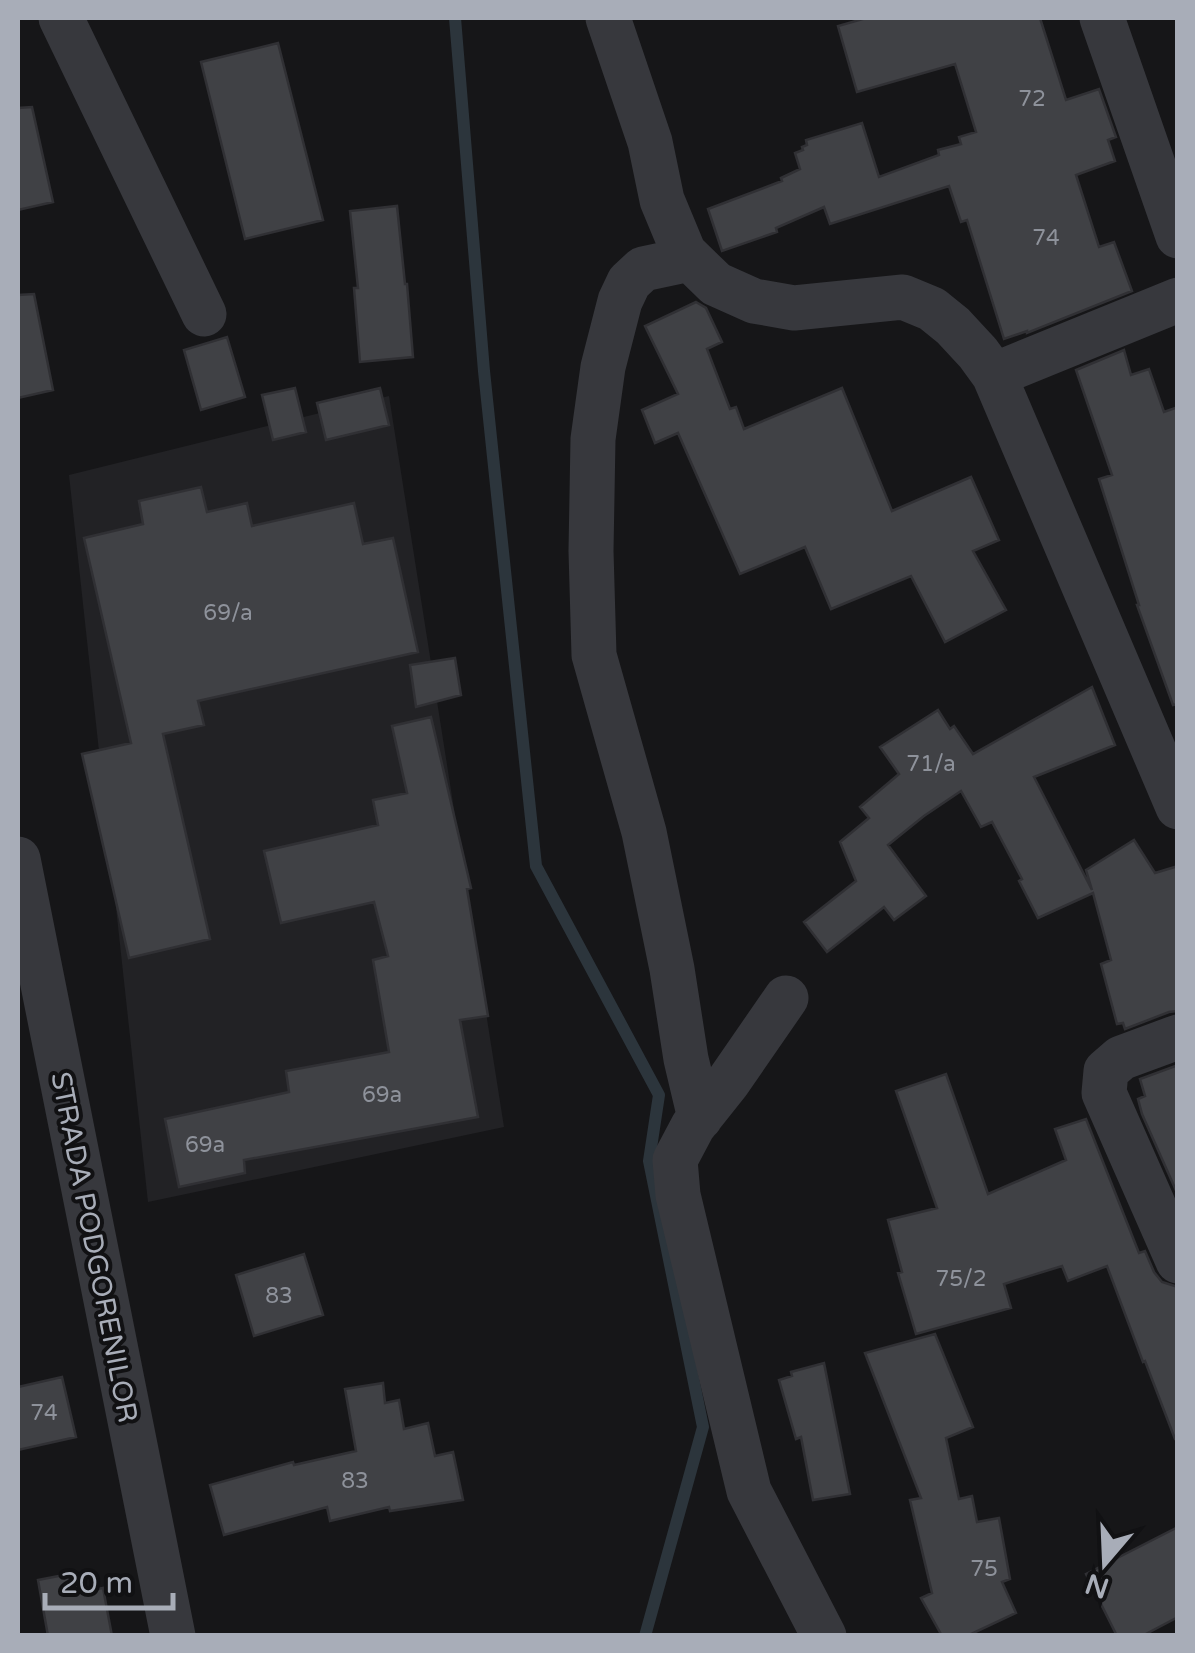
<svg xmlns="http://www.w3.org/2000/svg" width="1195" height="1653" font-family="'Varela Round',sans-serif">
  <style>
    .built { fill: #222225 }
    .lines { fill: none; stroke-linecap: round; stroke-linejoin: round }
    .stream { stroke: #2c353c; stroke-width: 12 }
    .building { fill: #404145; stroke: #303034; stroke-width: 2.5 }
    .minor { stroke: #37383d; stroke-width: 45 }
    .labels { text-anchor: middle; stroke-width: 8; stroke-linejoin: round; paint-order: stroke }
    .number-label { font-size: 22px; fill: #8e929b }
    .street-label { font-size: 28px; fill: #a8adb8; stroke: #111113 }
  </style>
  <rect width="100%" height="100%" fill="#161618"/>
  <path class="built" d="M389,396L504,1127L148,1202L69,475Z"/>
  <g class="lines">
    <path class="stream" d="M455,18L484,371L536,866L659,1095L649,1161L703,1427L645,1636"/>
  </g>
  <path class="building" d="M866,18H1040L1066,100L1099,89L1116,137L1108,140L1115,161L1076,175L1099,247L1114,242L1132,291L1027,333V331L1004,339L967,220L961,222L949,186L830,224L824,207L776,228L777,232L722,251L708,209L782,181L781,178L800,169L795,153L803,150L802,147L807,145L806,140L862,123L879,177L939,155L938,150L961,144L959,137L976,132L955,64L857,92L838,26Z
    M278,43L323,220L245,239L201,62Z
    M32,107L53,202L18,210V108Z
    M397,206L405,284H407L413,357L360,362L354,288H358L350,211Z
    M34,294L53,390L18,398V295Z
    M696,302L706,308L722,342L707,349L730,409L736,407L744,429L842,388L892,511L971,477L999,540L973,551L1006,610L945,642L911,576L831,609L805,547L740,574L678,433L655,443L642,410L678,394L645,326Z
    M227,337L245,397L201,410L184,350Z
    M1124,350L1131,375L1149,369L1164,412L1178,407V704L1173,705L1137,605H1139L1099,479L1112,475L1076,370Z
    M295,388L306,432L273,440L262,395Z
    M380,388L389,425L326,440L317,403Z
    M201,487L207,512L247,503L252,526L354,503L363,544L393,538L418,652L198,701L204,725L163,734L210,939L129,958L82,754L131,743L84,538L143,524L139,501Z
    M455,658L461,695L416,707L410,665Z
    M1092,687L1115,745L1034,777L1092,890L1086,870L1134,840L1155,873L1178,866V1011L1169,1012L1125,1029L1123,1023L1117,1024L1101,964L1111,960L1093,893L1038,918L1019,881L1022,879L992,822L981,827L961,791L924,816L888,845L926,896L894,920L884,907L827,952L804,922L856,881L840,842L869,818L860,807L899,774L880,747L938,710L950,729L954,726L973,754Z
    M431,717L471,888L467,889L488,1016L460,1020L478,1117L244,1160L245,1173L179,1187L165,1119L289,1092L286,1071L389,1052L373,960L388,956L374,902L281,923L264,851L378,825L373,800L407,793L392,726Z
    M1178,1065V1195L1142,1114L1138,1099L1145,1096L1140,1079Z
    M946,1074L988,1194L1066,1160L1055,1129L1086,1119L1139,1253L1145,1251L1154,1272L1162,1282L1178,1287V1439H1175L1145,1361L1143,1362L1107,1266L1068,1281L1062,1266L1004,1284L1011,1308L916,1334L898,1273L902,1272L888,1220L937,1208L896,1091Z
    M304,1254L323,1315L254,1336L236,1275Z
    M935,1334L973,1427L946,1438L959,1499L972,1496L977,1522L999,1518L1010,1579L1002,1582L1016,1613L967,1636H942L921,1598L932,1593L910,1500L921,1498L865,1353Z
    M824,1363L850,1494L813,1500L801,1437L796,1439L779,1380L792,1376L791,1372Z
    M62,1377L76,1437L18,1450V1387Z
    M383,1383L385,1403L399,1400L404,1429L428,1423L435,1456L453,1452L463,1500L390,1511L389,1507L330,1521L327,1507L224,1535L210,1485L293,1462L294,1465L356,1451L345,1389Z
    M1178,1527V1617L1142,1636H1117L1086,1574Z
    M74,1573V1579L83,1577L86,1591L103,1588L112,1636H48L38,1580Z"/>
  <g class="lines">
    <path class="minor" d="M61,18L204,314
      M608,18L650,142L662,200L684,253L716,284L754,301L794,308L903,297L932,309L953,326L978,353L994,375L1178,807
      M1102,18L1178,236
      M690,259L643,269L629,282L620,301L603,367L593,439L591,551L594,655L644,832L672,969L686,1059L700,1118
      M994,375L1178,300
      M18,859L173,1636
      M786,998L728,1082L693,1126L675,1160L678,1195L749,1491L824,1636
      M1178,1037L1121,1058L1106,1071L1104,1093L1178,1261"/>
  </g>
  <g class="labels">
    <g class="number-label">
      <text x="1032" y="106">72</text>
      <text x="1046" y="245">74</text>
      <text x="228" y="620">69/a</text>
      <text x="931" y="771">71/a</text>
      <text x="382" y="1102">69a</text>
      <text x="205" y="1152">69a</text>
      <text x="961" y="1286">75/2</text>
      <text x="279" y="1303">83</text>
      <text x="44" y="1420">74</text>
      <text x="355" y="1488">83</text>
      <text x="984" y="1576">75</text>
    </g>
    <g class="street-label">
      <text transform="translate(95 1247) rotate(79)" y="10">STRADA PODGORENILOR</text>
    </g>
  </g>
  <rect width="1195" height="1653" fill="none" stroke="#a8adb8" stroke-width="40"/>
  <g transform="translate(1105 1563) rotate(199)" stroke="#111113" stroke-width="8" paint-order="stroke">
  <path d="M0-8L18 38L0 25L-18 38Z" fill="#a8adb8"/>
  <text y="-15" font-size="28" font-weight="bold" text-anchor="middle" fill="#a8adb8">N</text>
  </g>
  <path d="M45 1593v15h128v-15" fill="none" stroke="#a8adb8" stroke-width="5"/>
  <text x="60" y="1593" font-size="30" fill="#a8adb8" stroke="#111113" stroke-width="8" paint-order="stroke">20 m</text>
</svg>
